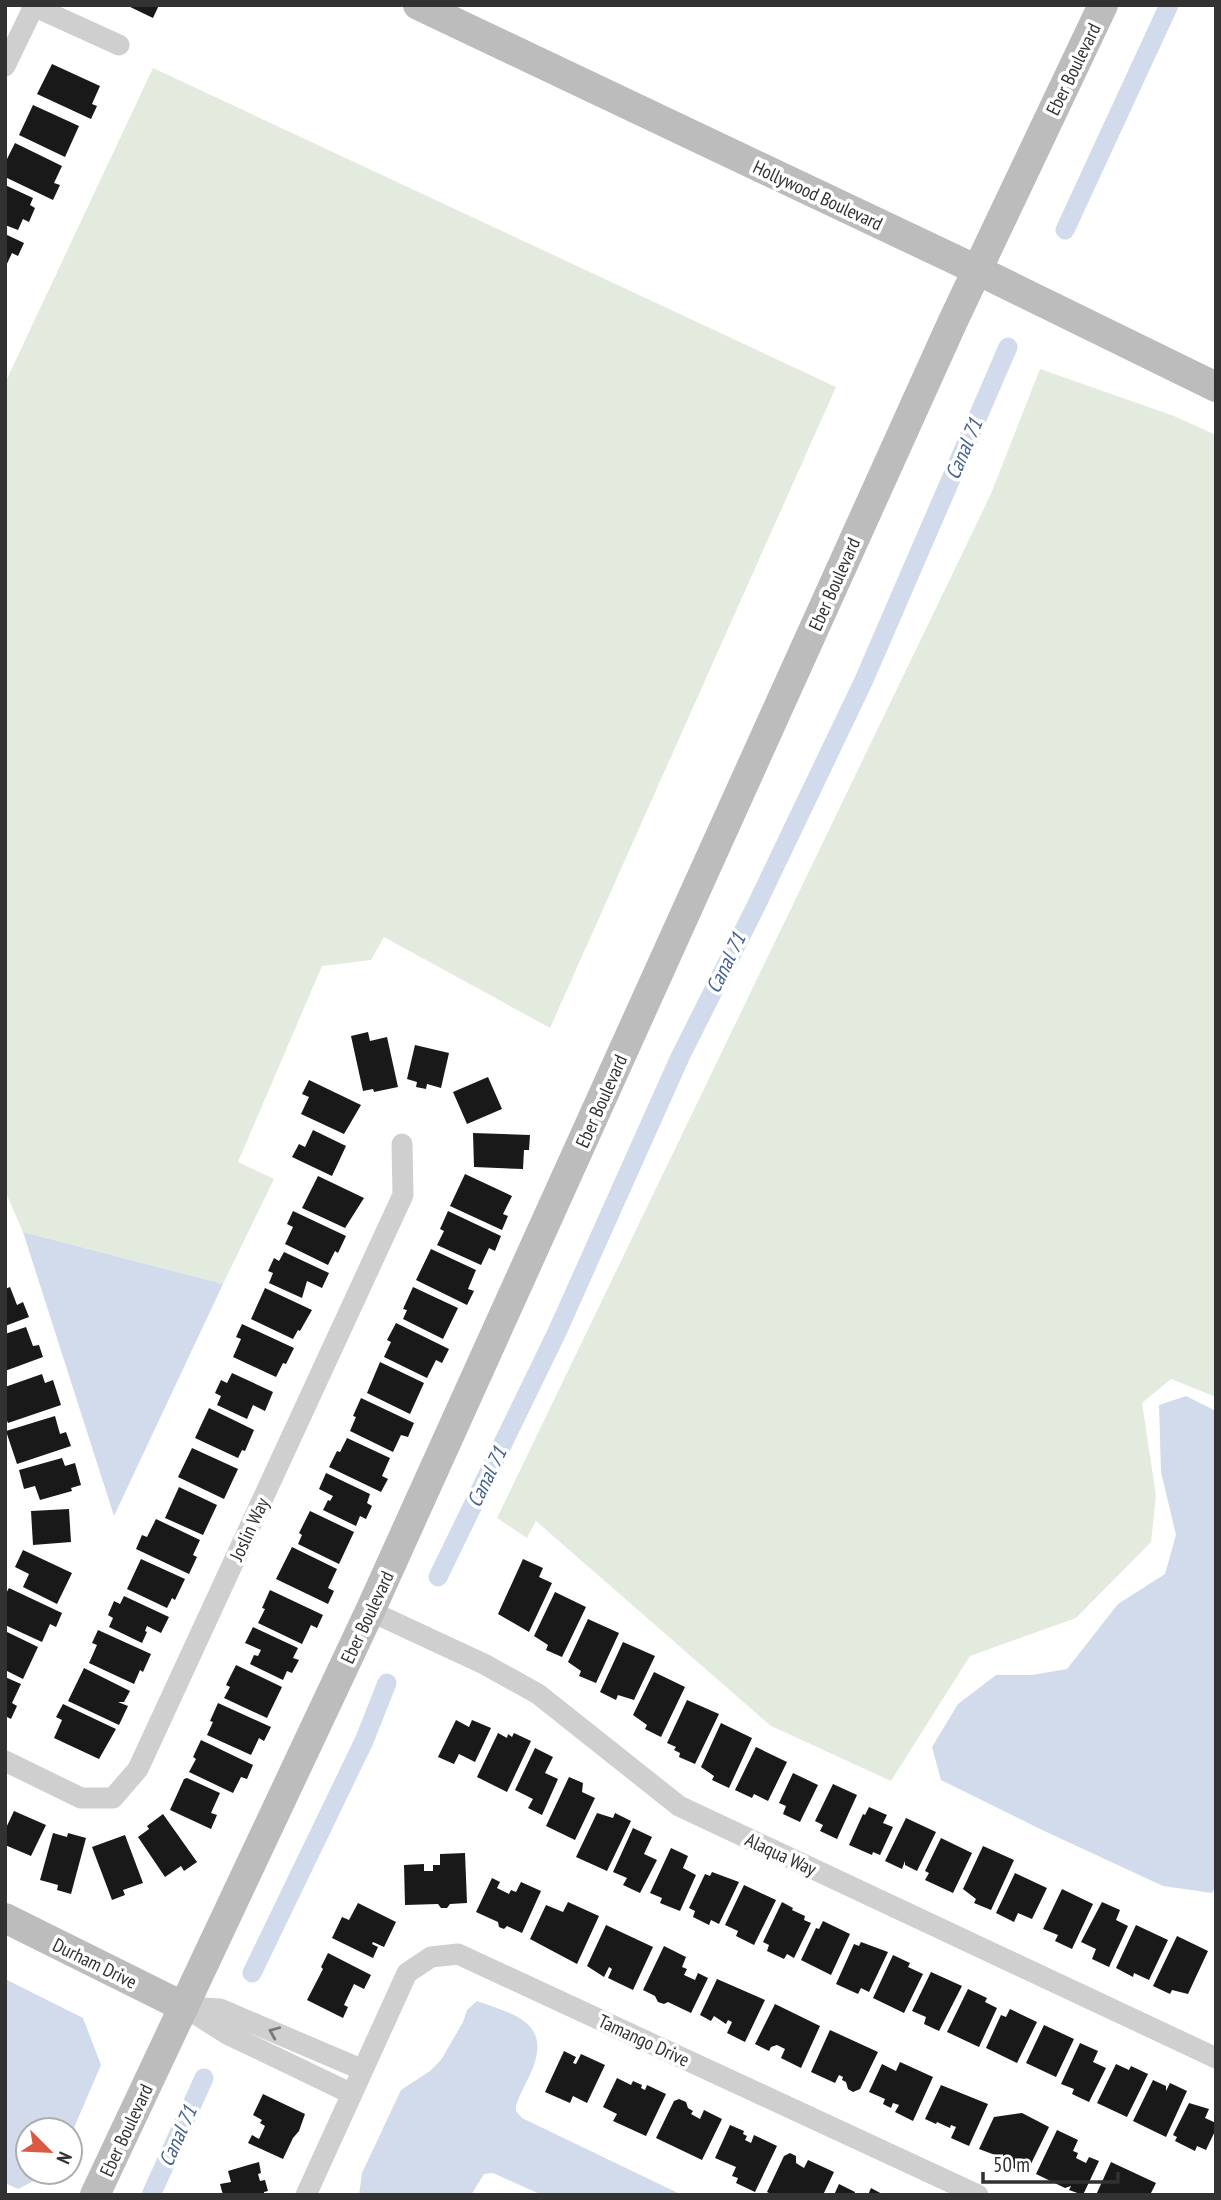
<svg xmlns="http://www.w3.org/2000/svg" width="1221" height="2200" font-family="'PT Sans Narrow',sans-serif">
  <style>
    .green { fill: #e3ebdf }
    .water { fill: #d1dbeb }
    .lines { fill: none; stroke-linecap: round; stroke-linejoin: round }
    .canal { stroke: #d1dbeb; stroke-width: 19 }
    .building { fill: #191919 }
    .street { stroke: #cfcfcf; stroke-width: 21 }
    .secondary { stroke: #bcbcbc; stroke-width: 30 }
    .oneway { stroke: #797979 }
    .labels { text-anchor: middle; stroke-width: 7; stroke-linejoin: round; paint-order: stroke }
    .street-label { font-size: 19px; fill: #323232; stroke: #fff }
    .water-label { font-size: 21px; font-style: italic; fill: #456390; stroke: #fff }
  </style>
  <rect width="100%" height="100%" fill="#fff"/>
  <path class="green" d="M153,68L836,387L550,1028L384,937L371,960L322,966L238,1162L274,1179L223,1284L23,1232L5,1191V383Z
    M1040,369L1174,416L1216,435V1397L1171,1379L1142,1403L1156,1496L1151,1542L1076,1618L970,1656L891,1781L771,1726L536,1521L527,1538L497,1518L990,496Z"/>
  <path class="water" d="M23,1232L223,1284L114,1516Z
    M1186,1396L1216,1411V1886L1212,1893L1163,1886L1040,1829L941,1780L932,1747L958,1704L996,1675H1032L1067,1669L1118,1604L1165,1574L1176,1535L1161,1472L1159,1405Z
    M5,1979L83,2018L101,2065L70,2137V2130H28V2172H51L18,2189L5,2183Z
    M477,2001C513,2014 552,2022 532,2070C527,2082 520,2093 516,2106V2111L522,2118L682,2195H542L493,2173L484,2174L471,2195H359L362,2173L401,2090L430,2071L441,2060L463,2022L467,2010Z"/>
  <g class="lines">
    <path class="canal" d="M1065,230L1169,5
      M438,1577L557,1332L680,1057L755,908L864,680L1008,347
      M252,1973L364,1741L387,1683
      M151,2195L204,2078"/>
  </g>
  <path class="building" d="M126,5H159L153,18Z
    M52,64L100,86L92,104L97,106L91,119L37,94Z
    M33,105L79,126L65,157L19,135Z
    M15,143L62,166L54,183L60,185L53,200L5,177V163Z
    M5,185L33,198L30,205L35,208L29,222L23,219L18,230L5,225Z
    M5,234L24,243L18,256L12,253L5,268Z
    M368,1032L370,1041L387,1037L398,1087L374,1092L373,1089L363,1091L351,1036Z
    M415,1045L449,1053L441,1088L427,1084L426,1089L416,1087L417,1082L407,1079Z
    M488,1077L502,1109L467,1124L453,1092Z
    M309,1080L361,1105L344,1134L301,1114L309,1097L302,1094Z
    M313,1130L346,1146L332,1176L292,1157L299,1144L305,1147Z
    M473,1133L530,1135L529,1150H524L523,1169L474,1167Z
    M465,1174L512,1196L503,1214L508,1216L502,1230L450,1206Z
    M318,1176L364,1198L345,1228L302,1208Z
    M293,1211L346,1236L338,1253L335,1251L328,1265L285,1244L293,1227L287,1224Z
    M448,1211L501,1236L495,1251L489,1248L481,1265L437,1245L444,1231L440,1229Z
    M431,1249L476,1270L468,1289L474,1291L467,1305L416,1280Z
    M284,1252L329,1273L322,1288L307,1281L302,1298L269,1283L273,1273L268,1271L274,1258L279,1261Z
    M10,1287L17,1305L23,1302L29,1317L5,1326V1289Z
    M413,1287L458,1308L443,1339L403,1319L407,1310L403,1309Z
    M265,1288L312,1310L300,1331L298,1330L293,1339L251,1319Z
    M396,1323L449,1349L442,1363L436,1360L427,1378L384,1357L391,1342L387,1340Z
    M242,1324L294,1348L286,1364L283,1363L276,1377L233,1357L241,1339L236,1337Z
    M26,1327L33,1346L39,1345L43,1357L5,1371V1334Z
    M380,1362L424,1383L410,1414L367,1393Z
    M232,1373L273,1392L265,1411L253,1405L247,1419L217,1405L221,1396L215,1393L221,1380L227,1383Z
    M42,1374L45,1383L53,1380L61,1405L8,1423L5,1416V1387Z
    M361,1398L414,1423L408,1437L401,1435L393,1452L350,1431L356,1417L353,1416Z
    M209,1408L254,1430L245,1451L242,1450L238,1458L195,1438Z
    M55,1416L60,1434L66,1432L71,1446L17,1464L6,1431Z
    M347,1438L390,1458L382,1476L388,1479L381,1492L329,1467L337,1451L340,1452Z
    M192,1448L238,1469L224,1499L178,1477Z
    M62,1458L65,1466L75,1463L81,1485L71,1488L72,1491L40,1500L35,1486L24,1489L19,1470Z
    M326,1473L370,1494L367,1503L372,1506L366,1519L360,1516L356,1526L323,1510L328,1500L330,1501L333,1496L319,1489Z
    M179,1487L217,1505L203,1535L165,1518Z
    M69,1509L71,1542L33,1545L31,1511Z
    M310,1511L354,1532L339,1564L298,1544L302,1535L299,1533Z
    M156,1519L200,1540L193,1555L197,1557L189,1574L136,1549L142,1535L147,1537Z
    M292,1547L337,1569L328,1588L334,1591L328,1604L276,1579Z
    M23,1550L72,1573L57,1604L23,1587L29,1574L15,1567Z
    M141,1559L185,1579L175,1600L172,1598L167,1608L127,1589Z
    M523,1559L543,1568L539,1577L552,1583L529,1632L498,1614Z
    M9,1588L62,1613L56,1627L50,1624L42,1642L5,1625V1595Z
    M270,1590L323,1615L317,1628L311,1625L302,1644L258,1623L265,1609L262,1608Z
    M555,1592L586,1607L562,1657L546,1650L548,1645L534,1636Z
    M124,1596L169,1617L161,1633L147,1626L145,1631L147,1632L142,1643L109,1627L113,1618L108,1615L114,1601L120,1604Z
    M588,1619L619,1633L596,1683L579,1676L581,1671L568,1662Z
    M253,1627L298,1648L293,1658L299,1660L292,1673L287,1671L283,1680L250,1664L254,1655L258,1656L261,1650L245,1643Z
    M98,1630L151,1654L143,1672L140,1670L134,1684L89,1663L97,1645L92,1643Z
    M5,1631L38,1647L23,1679L5,1670Z
    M623,1642L655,1656L634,1700L618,1695L616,1700L600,1692Z
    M236,1665L282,1687L267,1718L224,1698L230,1687L226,1685Z
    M84,1668L130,1691L124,1702H118L128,1706L119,1725L68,1701Z
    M654,1672L685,1687L661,1737L645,1729L647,1725L633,1715Z
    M5,1677L21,1684L12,1703L17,1706L11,1719L5,1716Z
    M687,1700L719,1714L695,1764L679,1757L680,1753L674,1750L676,1747L667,1743Z
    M218,1703L271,1727L264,1741L259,1738L251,1755L207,1735L213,1722L210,1721Z
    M63,1704L116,1729L99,1759L54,1738L62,1720L56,1717Z
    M456,1720L469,1727L472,1720L491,1728L475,1762L459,1754L454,1764L438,1757Z
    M721,1723L752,1738L729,1788L712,1780L714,1776L701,1767Z
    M498,1733L507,1738L508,1734L512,1737L514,1733L531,1741L507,1792L477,1777Z
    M201,1740L253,1765L247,1779L241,1777L233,1793L189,1772L196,1759L193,1757Z
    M756,1747L787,1762L768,1801L754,1794L752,1798L735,1790Z
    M535,1748L553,1757L545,1773L558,1779L542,1815L528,1808L533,1799L515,1790Z
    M793,1773L818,1785L800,1822L783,1814L786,1806L779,1803Z
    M569,1777L583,1783L582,1792L595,1798L575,1840L546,1826Z
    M187,1778L220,1793L211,1813L217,1815L211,1829L170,1810L184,1779Z
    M833,1784L857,1795L837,1839L820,1831L823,1825L815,1821Z
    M869,1807L887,1815L883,1823L893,1827L880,1855L873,1852L872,1855L849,1845L863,1814L865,1815Z
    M14,1811L46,1825L31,1856L5,1845V1830Z
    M597,1813L613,1818L615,1813L631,1821L607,1871L576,1857Z
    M163,1814L197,1862L184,1871L181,1866L165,1877L138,1837L149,1829L147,1826Z
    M906,1818L936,1832L917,1871L905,1865V1861L902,1869L885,1861Z
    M633,1828L652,1837L644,1854L657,1860L640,1893L623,1885L627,1878L613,1872Z
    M53,1833L67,1837L68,1833L86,1838L71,1894L57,1890L58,1885L40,1880Z
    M125,1835L143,1883L123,1890L125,1895L112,1900L92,1847Z
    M941,1838L972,1853L953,1893L925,1880L929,1873L925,1871Z
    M983,1846L1014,1860L991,1910L974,1903L976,1899L963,1889Z
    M671,1848L688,1856L683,1868L696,1875L680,1911L660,1903L662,1898L650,1893Z
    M465,1853L467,1903L450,1904L447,1908H441L438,1904L405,1905L404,1865L424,1864V1871H433V1865H440V1854Z
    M712,1872L739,1882L719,1924L711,1920L709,1925L693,1917L695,1911L689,1908L705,1874L710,1876Z
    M1015,1873L1047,1888L1032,1919L1018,1913L1014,1922L996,1913Z
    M492,1878L500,1882L497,1888L509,1894L511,1890L516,1892L521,1882L541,1891L522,1933L507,1926L504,1929L499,1927L498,1922L476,1912Z
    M744,1885L776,1900L754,1945L736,1936L738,1931L725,1925Z
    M1062,1889L1093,1904L1072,1949L1055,1941L1058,1935L1043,1929Z
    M568,1902L599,1916L577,1964L530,1939L546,1905L563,1912Z
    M782,1902L793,1908L792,1910L805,1916L804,1920L811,1923L794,1958L787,1954L784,1959L767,1951L769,1945L763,1942Z
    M1102,1902L1120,1910L1116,1920L1128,1926L1109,1967L1092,1959L1096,1949L1081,1942Z
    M358,1903L396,1922L384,1947L373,1942L372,1944L378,1947L373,1958L332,1938L342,1917L349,1920Z
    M823,1921L850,1934L831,1975L801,1960L816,1928L819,1929Z
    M606,1925L653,1947L633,1990L608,1978L612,1969L609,1967L604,1977L587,1966Z
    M1136,1925L1168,1940L1149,1980L1134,1973L1133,1977L1116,1968Z
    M1177,1936L1208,1951L1188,1994L1172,1990L1170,1994L1153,1986Z
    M861,1942L888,1952L869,1992L861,1988L858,1994L836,1984L854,1944L859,1946Z
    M664,1946L686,1957L682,1967L687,1969L684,1975L695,1980L698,1973L708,1978L691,2013L668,2002L664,2004L658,2002L655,1996L643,1990Z
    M328,1953L371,1975L364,1989L354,1984L344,2005L348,2007L343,2018L307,2000L323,1969L321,1967Z
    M893,1955L910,1963L908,1967L923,1974L904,2013L873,1998Z
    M931,1972L962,1986L939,2031L924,2024L926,2017L912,2011Z
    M717,1979L765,2000L745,2042L727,2033L732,2022L728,2020L726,2024L714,2016L711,2021L700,2015Z
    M968,1989L987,1998L985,2002L997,2008L979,2047L947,2032Z
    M775,2004L820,2026L801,2068L781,2058L785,2049L777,2045L771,2047L769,2051L755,2044Z
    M1010,2009L1037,2022L1017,2063L986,2048L1001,2015L1006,2017Z
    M1044,2025L1074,2039L1056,2077L1026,2063Z
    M830,2030L878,2052L860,2089L853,2092L848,2089L846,2082L842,2080L843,2077L839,2075L835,2083L811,2072Z
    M1080,2043L1098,2051L1093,2062L1106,2068L1089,2102L1072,2094L1074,2089L1061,2084Z
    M564,2051L576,2057L573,2063L576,2064L581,2054L605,2065L587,2103L573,2096L570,2103L545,2092Z
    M900,2062L933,2077L913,2121L895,2112L899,2105L893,2103L891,2108L883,2104L885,2099L869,2092L882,2064L896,2071Z
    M1116,2064L1129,2070L1131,2066L1148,2074L1127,2117L1097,2103Z
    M617,2078L631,2085L633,2081L642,2085L641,2088L645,2090L647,2085L666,2094L646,2136L613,2121L617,2114L603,2107Z
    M1153,2080L1166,2086V2091L1170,2083L1187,2091L1166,2137L1133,2121Z
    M941,2085L988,2104L969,2146L951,2138L956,2127L951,2125L950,2128L937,2122L936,2124L925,2119Z
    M263,2094L305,2114L299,2131L293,2138L283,2159L248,2143L252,2135L259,2139L265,2126L260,2123L262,2120L253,2115Z
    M679,2099L686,2102L688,2108L693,2111L691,2114L700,2119L704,2110L722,2119L702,2160L656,2138L674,2101Z
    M1189,2103L1209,2109L1205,2118L1216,2123V2129L1206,2150L1197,2146L1195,2151L1175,2141L1177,2137L1173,2135Z
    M1022,2113L1049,2127L1026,2174L1001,2162L1003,2158L979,2149L994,2117Z
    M730,2125L744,2131L743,2134L747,2136L745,2140L751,2143L754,2135L777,2146L755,2192L736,2183L738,2178L732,2176L736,2167L715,2158Z
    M1057,2130L1078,2140L1073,2151L1078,2153L1076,2158L1086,2163L1089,2157L1099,2161L1083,2195L1069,2190L1071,2186L1065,2188L1036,2174Z
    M790,2153L796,2156V2163L804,2168L808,2160L834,2172L823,2195H773L767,2192L784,2156Z
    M259,2162L261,2173L258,2174L260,2181L265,2180L268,2191L264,2192V2195H223L220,2184L231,2182L228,2171Z
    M1111,2162L1156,2183L1150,2195H1096Z
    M839,2184L855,2192L854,2195H834Z
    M871,2188L884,2195H868Z"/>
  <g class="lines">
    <path class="street" d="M31,5L119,45
      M5,66L34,6
      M370,1611L484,1664L538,1694L679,1806L1216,2058
      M5,1761L81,1798H113L138,1769L403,1195L402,1144
      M184,2007L220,2009L363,2070
      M186,2008L227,2034L352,2094
      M306,2195L407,1973L431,1957L458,1954L978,2195"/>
    <path class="secondary" d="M418,5L977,270L1216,387
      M5,1918L184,2007
      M95,2195L370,1611L953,321L1103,5"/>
  </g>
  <defs><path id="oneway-chevron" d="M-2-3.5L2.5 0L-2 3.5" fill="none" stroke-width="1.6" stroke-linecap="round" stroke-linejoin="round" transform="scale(1.75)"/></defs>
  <use class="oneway" href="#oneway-chevron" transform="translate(274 2032) rotate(-157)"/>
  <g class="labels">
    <g class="street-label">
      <text transform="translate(1073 69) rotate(-64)" y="7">Eber Boulevard</text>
      <text transform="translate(818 195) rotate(25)" y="7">Hollywood Boulevard</text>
      <text transform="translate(834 584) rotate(-66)" y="7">Eber Boulevard</text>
      <text transform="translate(601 1101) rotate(-66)" y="7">Eber Boulevard</text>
      <text transform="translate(249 1529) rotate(-65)" y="7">Joslin Way</text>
      <text transform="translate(367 1617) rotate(-65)" y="7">Eber Boulevard</text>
      <text transform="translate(781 1854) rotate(25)" y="7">Alaqua Way</text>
      <text transform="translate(95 1963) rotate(26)" y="7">Durham Drive</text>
      <text transform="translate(644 2040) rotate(25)" y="7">Tamango Drive</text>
      <text transform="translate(126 2130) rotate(-65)" y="7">Eber Boulevard</text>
    </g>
    <g class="water-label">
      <text transform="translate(964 449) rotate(-67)" y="7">Canal 71</text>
      <text transform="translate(726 963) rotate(-64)" y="7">Canal 71</text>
      <text transform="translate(487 1477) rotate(-64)" y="7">Canal 71</text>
      <text transform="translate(178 2136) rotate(-66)" y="7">Canal 71</text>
    </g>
  </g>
  <rect width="1221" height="2200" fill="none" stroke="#323232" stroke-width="14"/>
  <g transform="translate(49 2151) rotate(114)"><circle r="33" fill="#ffffff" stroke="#adadad" stroke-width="2"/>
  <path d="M0-5L12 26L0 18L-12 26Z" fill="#d95945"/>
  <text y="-10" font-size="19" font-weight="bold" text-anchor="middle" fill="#323232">N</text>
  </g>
  <path d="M983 2172v10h135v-10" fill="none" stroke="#323232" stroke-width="3.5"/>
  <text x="993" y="2172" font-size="21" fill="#323232" stroke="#ffffff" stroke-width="5" paint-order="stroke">50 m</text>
</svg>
